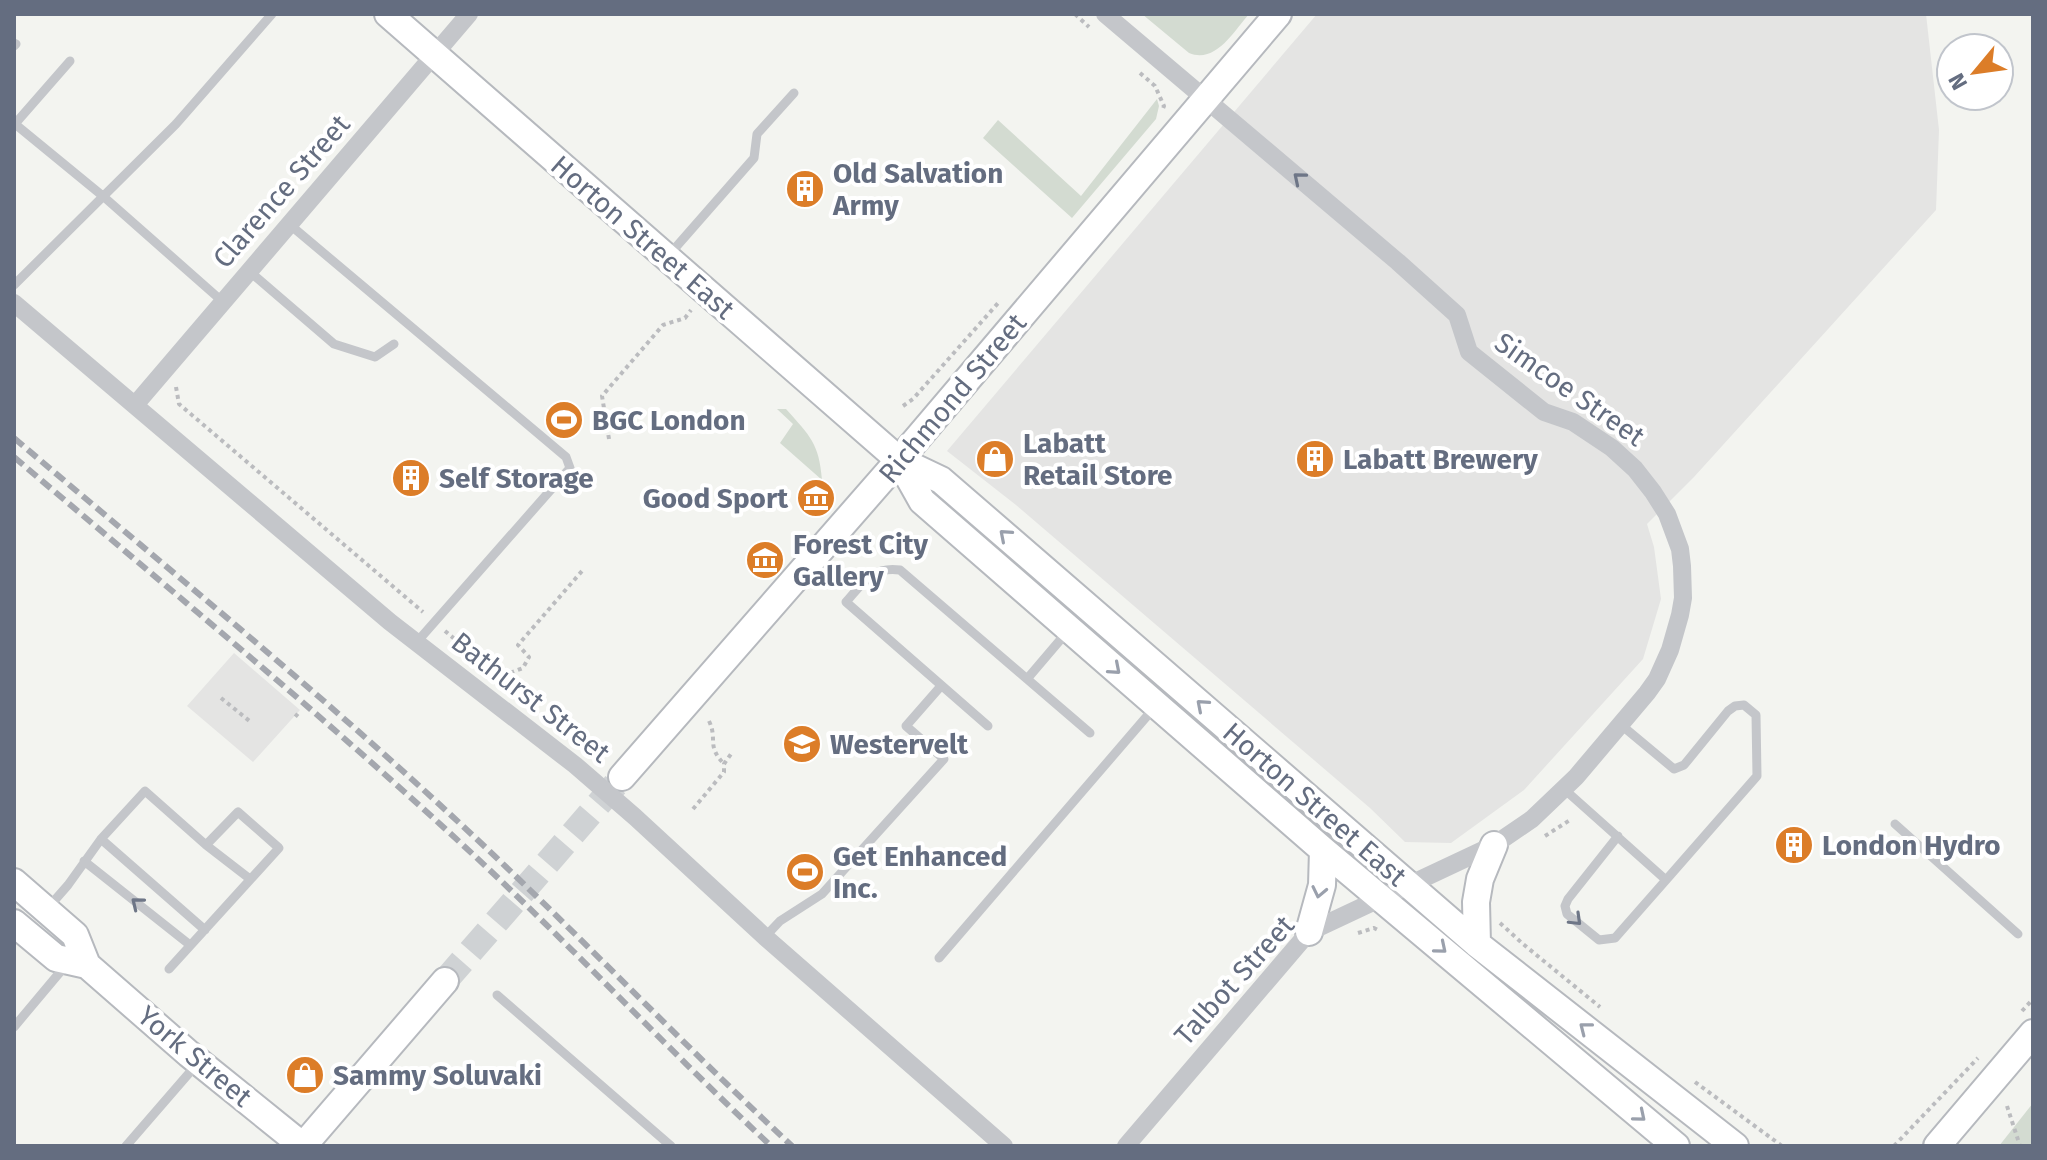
<svg xmlns="http://www.w3.org/2000/svg" width="2047" height="1160" font-family="'Fira Sans',sans-serif">
  <style>
    .built { fill: #e4e4e3 }
    .green { fill: #d3dbd1 }
    .lines { fill: none; stroke-linecap: round; stroke-linejoin: round }
    .secondary-tunnel { stroke: #cfd2d4; stroke-width: 26; stroke-dasharray: 26 13; stroke-linecap: butt }
    .secondary-casing { stroke: #b6b9be; stroke-width: 30 }
    .path { stroke: #bbbcbf; stroke-width: 4; stroke-dasharray: 4 4; stroke-linecap: butt }
    .lane { stroke: #c4c6ca; stroke-width: 9 }
    .street { stroke: #c4c6ca; stroke-width: 18 }
    .secondary { stroke: #fff; stroke-width: 26 }
    .rail { stroke: #a4a7ae; stroke-width: 6; stroke-dasharray: 12 6; stroke-linecap: butt }
    .oneway { stroke: #6e7687 }
    .oneway2 { stroke: #9aa0ac }
    .labels { text-anchor: middle; stroke-width: 8; stroke-linejoin: round; paint-order: stroke }
    .poi-label { font-size: 28px; font-weight: bold; fill: #646d80; stroke: #fff; text-anchor: start }
    .street-label { font-size: 28px; fill: #646d80; stroke: #fff }
  </style>
  <rect width="100%" height="100%" fill="#f3f4f0"/>
  <path class="built" d="M1317,14H1926L1939,130L1936,210L1694,477L1647,524L1654,547L1661,599L1643,659L1524,790L1451,843L1405,842L1370,808L1016,505L947,451Z
    M234,653L300,710L253,762L187,706Z"/>
  <path class="green" d="M1142,14H1231L1235,16L1237,14H1249C1234,31 1216,64 1189,53Z
    M1157,99L1159,106L1156,119L1072,218L983,138L998,120L1081,196Z
    M777,409H786C810,436 819,443 822,480L780,443L793,424Z
    M2033,1103V1146H1999Z"/>
  <g class="lines">
    <path class="secondary-tunnel" d="M445,981L622,777"/>
    <defs>
      <path id="secondary" d="M388,14L899,460L941,480L1477,944L1735,1146
        M899,460L922,501L1323,850L1676,1146
        M622,777L899,460L1278,14
        M14,882L75,935L87,965
        M14,923L56,958L87,965L189,1054L303,1146
        M1309,932L1322,885L1323,850
        M1477,944L1476,902L1480,879L1494,845
        M303,1146L445,981
        M1937,1146L2033,1033"/>
    </defs>
    <use href="#secondary" class="secondary-casing"/>
    <path class="path" d="M1075,14L1089,27
      M1140,73L1155,86L1164,106L1162,111
      M176,387L179,404L423,612
      M903,406L913,399L999,302
      M609,439L602,396L663,325L685,318L691,310
      M445,631L493,671L510,673L523,668L529,657L518,645L582,571
      M221,698L252,723
      M295,714L301,719
      M709,721C718,740 706,745 724,764
      M693,809L724,772V764L731,754
      M1545,836L1570,820
      M1500,923L1523,944L1600,1007
      M1358,933L1374,928L1380,931
      M2022,1011L2033,999
      M1695,1082L1782,1146
      M2007,1106L2020,1146
      M1894,1146L1978,1058"/>
    <path class="lane" d="M14,43L16,44L14,46
      M15,124L104,197L223,302
      M14,125L70,61
      M289,224L566,457L570,468L416,643
      M669,255L754,158L757,134L794,93
      M249,271L334,344L375,357L394,344
      M14,285L176,124L272,14
      M1027,679L1067,632
      M988,726L846,602C863,583 872,566 900,570L1090,733
      M1564,789L1666,880L1757,776L1756,715L1744,705L1735,706L1728,711L1684,765L1674,769L1620,724
      M1895,824L2018,934
      M1618,836L1568,899L1565,906L1567,914L1599,940L1615,938L1666,880
      M84,861L190,945
      M47,909L68,885L101,839
      M205,930L101,839L145,791L206,845L250,879
      M765,937L780,921L822,894L944,759L906,726L941,686
      M939,958L1154,708
      M169,969L279,848L238,812L206,845
      M497,995L671,1146
      M14,1027L66,965
      M126,1146L197,1064"/>
    <path class="street" d="M1105,14L1398,262L1457,315L1469,352L1544,412L1573,422L1612,448L1635,469L1653,492L1667,514L1680,549L1682,566L1683,598L1680,615L1670,650L1657,679L1647,693L1576,777L1532,819L1494,845L1309,932L1126,1146
      M14,303L390,622L575,765L635,817L765,937L1004,1146
      M135,405L469,14"/>
    <use href="#secondary" class="secondary"/>
    <path class="rail" d="M14,438C161,563 312,686 453,817C569,924 677,1039 792,1146
      M14,457C157,579 302,698 441,825C555,928 659,1041 771,1146"/>
  </g>
  <defs><path id="oneway-chevron" d="M-2-3.5L2.5 0L-2 3.5" fill="none" stroke-width="1.6" stroke-linecap="round" stroke-linejoin="round" transform="scale(2)"/></defs>
  <g class="oneway">
    <use href="#oneway-chevron" transform="translate(1299 178) rotate(-140)"/>
    <use href="#oneway-chevron" transform="translate(137 903) rotate(-141)"/>
    <use href="#oneway-chevron" transform="translate(1576 920) rotate(44)"/>
  </g>
  <g class="oneway2">
    <use href="#oneway-chevron" transform="translate(1005 535) rotate(-139)"/>
    <use href="#oneway-chevron" transform="translate(1115 669) rotate(41)"/>
    <use href="#oneway-chevron" transform="translate(1202 705) rotate(-139)"/>
    <use href="#oneway-chevron" transform="translate(1319 892) rotate(102)"/>
    <use href="#oneway-chevron" transform="translate(1441 948) rotate(40)"/>
    <use href="#oneway-chevron" transform="translate(1585 1028) rotate(-142)"/>
    <use href="#oneway-chevron" transform="translate(1640 1116) rotate(40)"/>
  </g>
  <defs>
    <symbol id="building-disc" viewBox="-11 -11 22 22"><circle r="9.5" fill="#dc7d28" stroke="#fff"/><path d="M-4-6H4V6H1V3H-1V6H-4ZM-2.5-4.3h1.7v1.8h-1.7ZM.8-4.3h1.7v1.8H.8ZM-2.5-1h1.7V.8h-1.7ZM.8-1h1.7V.8H.8Z" fill="#fff"/></symbol>
    <symbol id="stadium-disc" viewBox="-11 -11 22 22"><circle r="9.5" fill="#dc7d28" stroke="#fff"/><path d="M0-5a6.5 5 0 1 0 0 10a6.5 5 0 1 0 0-10ZM-3.5-1.8h7v3.6h-7Z" fill="#fff"/></symbol>
    <symbol id="shop-disc" viewBox="-11 -11 22 22"><circle r="9.5" fill="#dc7d28" stroke="#fff"/><path d="M-5-2.5h2.3a2.7 3.5 0 0 1 5.4 0H5L5.5 6h-11ZM-1.5-2.5h3a1.5 2.3 0 0 0-3 0Z" fill="#fff"/></symbol>
    <symbol id="museum-disc" viewBox="-11 -11 22 22"><circle r="9.5" fill="#dc7d28" stroke="#fff"/><path d="M0-6L6-3V-2H-6V-3ZM-5-1h2V3h-2ZM-1-1h2V3h-2ZM3-1h2V3H3ZM-6 4H6V6H-6Z" fill="#fff"/></symbol>
    <symbol id="university-disc" viewBox="-11 -11 22 22"><circle r="9.5" fill="#dc7d28" stroke="#fff"/><path d="M0-5L7-2L0 1L-7-2ZM-4 1L0 2.5L4 1V4Q0 6-4 4Z" fill="#fff"/></symbol>
  </defs>
  <g fill-rule="evenodd">
    <use href="#building-disc" x="783" y="167" width="44" height="44"/>
    <use href="#stadium-disc" x="542" y="398" width="44" height="44"/>
    <use href="#shop-disc" x="973" y="437" width="44" height="44"/>
    <use href="#building-disc" x="1293" y="437" width="44" height="44"/>
    <use href="#building-disc" x="389" y="456" width="44" height="44"/>
    <use href="#museum-disc" x="794" y="476" width="44" height="44"/>
    <use href="#museum-disc" x="743" y="538" width="44" height="44"/>
    <use href="#university-disc" x="780" y="722" width="44" height="44"/>
    <use href="#building-disc" x="1772" y="823" width="44" height="44"/>
    <use href="#stadium-disc" x="783" y="850" width="44" height="44"/>
    <use href="#shop-disc" x="283" y="1053" width="44" height="44"/>
  </g>
  <g class="labels">
    <g class="poi-label">
      <text x="833" y="183">Old Salvation<tspan x="833" dy="32">Army</tspan></text>
      <text x="592" y="430">BGC London</text>
      <text x="1023" y="453">Labatt<tspan x="1023" dy="32">Retail Store</tspan></text>
      <text x="1343" y="469">Labatt Brewery</text>
      <text x="439" y="488">Self Storage</text>
      <text x="788" y="508" text-anchor="end">Good Sport</text>
      <text x="793" y="554">Forest City<tspan x="793" dy="32">Gallery</tspan></text>
      <text x="830" y="754">Westervelt</text>
      <text x="1822" y="855">London Hydro</text>
      <text x="833" y="866">Get Enhanced<tspan x="833" dy="32">Inc.</tspan></text>
      <text x="333" y="1085">Sammy Soluvaki</text>
    </g>
    <g class="street-label">
      <text transform="translate(281 191) rotate(-49)" y="10">Clarence Street</text>
      <text transform="translate(643 237) rotate(41)" y="10">Horton Street East</text>
      <text transform="translate(1570 389) rotate(35)" y="10">Simcoe Street</text>
      <text transform="translate(952 398) rotate(-50)" y="10">Richmond Street</text>
      <text transform="translate(531 697) rotate(38)" y="10">Bathurst Street</text>
      <text transform="translate(1315 804) rotate(41)" y="10">Horton Street East</text>
      <text transform="translate(1234 980) rotate(-48)" y="10">Talbot Street</text>
      <text transform="translate(195 1056) rotate(40)" y="10">York Street</text>
    </g>
  </g>
  <rect width="2047" height="1160" fill="none" stroke="#646d80" stroke-width="32"/>
  <g transform="translate(1975 72) rotate(241)"><circle r="38" fill="#ffffff" stroke="#c1c5cc" stroke-width="2"/>
  <path d="M0-6L14 30L0 20L-14 30Z" fill="#dc7d28"/>
  <text y="-12" font-size="22" font-weight="bold" text-anchor="middle" fill="#646d80">N</text>
  </g>
</svg>
